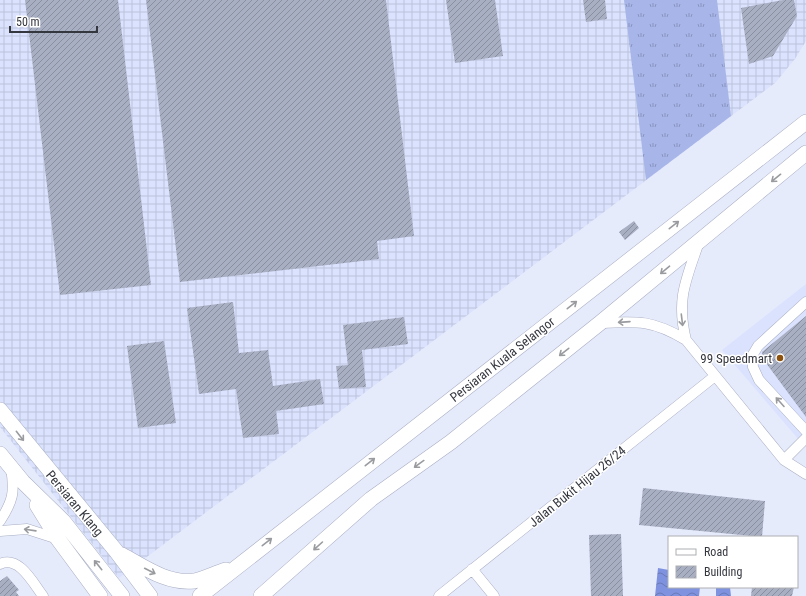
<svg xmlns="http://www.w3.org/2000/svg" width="806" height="596" font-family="'Roboto Condensed',sans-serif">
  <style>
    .built { fill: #dae2fe }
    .industrial { fill: url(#industrial-grid) }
    .grass { fill: url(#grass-tufts) }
    .water { fill: url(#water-waves) }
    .building { fill: url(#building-hatch) }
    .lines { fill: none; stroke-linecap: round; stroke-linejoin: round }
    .minor-casing { stroke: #a8aec2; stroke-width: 11 }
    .primary-casing { stroke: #a8aec2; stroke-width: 16 }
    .minor { stroke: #fff; stroke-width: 10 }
    .primary { stroke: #fff; stroke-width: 15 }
    .oneway { stroke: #9a9b9f }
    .poi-dot { fill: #8d520e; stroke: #fff; stroke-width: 1.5 }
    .labels { text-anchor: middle; stroke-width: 3; stroke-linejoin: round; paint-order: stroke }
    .poi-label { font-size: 13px; fill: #35373f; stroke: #fff; text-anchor: end }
    .street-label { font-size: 13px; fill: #35373f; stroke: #fff }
  </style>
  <defs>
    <pattern id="industrial-grid" width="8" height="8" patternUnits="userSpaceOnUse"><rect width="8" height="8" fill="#dae2fe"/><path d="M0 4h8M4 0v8" fill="none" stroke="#bcc2db"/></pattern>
    <pattern id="grass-tufts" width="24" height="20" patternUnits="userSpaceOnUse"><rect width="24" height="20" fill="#a7b5e9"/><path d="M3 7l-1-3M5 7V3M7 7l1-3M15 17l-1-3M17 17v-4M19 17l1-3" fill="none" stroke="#8994be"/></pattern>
    <pattern id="water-waves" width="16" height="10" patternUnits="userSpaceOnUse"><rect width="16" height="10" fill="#7f92df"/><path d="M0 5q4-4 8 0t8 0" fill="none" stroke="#6978b6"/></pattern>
    <pattern id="building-hatch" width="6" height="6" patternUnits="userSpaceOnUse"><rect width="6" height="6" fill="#a9afc3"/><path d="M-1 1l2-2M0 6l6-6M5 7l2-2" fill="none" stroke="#8a8fa0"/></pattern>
  </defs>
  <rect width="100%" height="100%" fill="#e6ebfc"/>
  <path class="built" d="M806,284V446L805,447L722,350Z"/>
  <path class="industrial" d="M0,0H806V41L795,59L775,83L119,578L0,427Z"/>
  <path class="grass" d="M624,0H717L731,116L646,180Z"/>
  <path class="water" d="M658,568L669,570V587H700L699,596H655Z
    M716,587H730L731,596H716Z"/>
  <path class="building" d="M25,0H118L151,285L60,295Z
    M146,0H386L414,236L377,241L379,259L180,282Z
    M446,0H495L503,56L455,63Z
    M583,0H605L607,19L586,22Z
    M783,0H794L797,16L773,56L749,64L741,8Z
    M634,221L639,228L625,240L619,232Z
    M233,302L239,353L268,350L273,386L320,379L324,404L276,411L279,434L243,438L236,389L199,394L187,308Z
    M806,316V417L763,359L762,352Z
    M404,317L408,344L362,350L366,387L339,389L336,366L348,365L343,325Z
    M164,341L176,423L138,428L127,346Z
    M643,488L765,501L762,537L639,525Z
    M621,534L623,596H591L589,535Z
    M7,576L19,590L16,592L19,596H0V581Z
    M752,587H794L792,596H751Z"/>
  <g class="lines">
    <defs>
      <path id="minor" d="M806,302L758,346L752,356L753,367L759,380L806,431
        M600,323C638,321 653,320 686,340L784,460L806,474
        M686,340C676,299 686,280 699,242
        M784,460L806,438
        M0,521C13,501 15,492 11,468
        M0,531L27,529L58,539
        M0,564C19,555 33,583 43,596
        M472,569L494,596
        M439,596L715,376"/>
      <path id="primary" d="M0,410L116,551L150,596
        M0,454L23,482L63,521L122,596
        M37,505L58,539L100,596
        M122,555C144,567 167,584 194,581C204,579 216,573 226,570
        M200,596L806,122
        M261,596L371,499L451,442L600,323L806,153"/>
    </defs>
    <use href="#minor" class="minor-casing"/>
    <use href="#primary" class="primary-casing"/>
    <use href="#minor" class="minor"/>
    <use href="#primary" class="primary"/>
  </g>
  <defs><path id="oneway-shaft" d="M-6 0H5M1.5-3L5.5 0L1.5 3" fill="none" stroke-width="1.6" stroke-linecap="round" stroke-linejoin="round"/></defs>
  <g class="oneway">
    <use href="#oneway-shaft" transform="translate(776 178) rotate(141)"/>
    <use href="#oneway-shaft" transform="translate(674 225) rotate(-38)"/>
    <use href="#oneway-shaft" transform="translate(665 270) rotate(140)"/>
    <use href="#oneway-shaft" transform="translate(572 305) rotate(-38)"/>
    <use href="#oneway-shaft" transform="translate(682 320) rotate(83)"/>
    <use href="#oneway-shaft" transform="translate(624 322) rotate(176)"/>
    <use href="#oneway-shaft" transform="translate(564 352) rotate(142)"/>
    <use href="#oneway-shaft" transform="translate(780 402) rotate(-132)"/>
    <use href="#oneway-shaft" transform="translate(20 436) rotate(52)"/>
    <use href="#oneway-shaft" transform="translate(370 462) rotate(-38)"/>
    <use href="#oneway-shaft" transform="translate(419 464) rotate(144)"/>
    <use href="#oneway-shaft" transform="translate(30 530) rotate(-172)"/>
    <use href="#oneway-shaft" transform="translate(267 542) rotate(-38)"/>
    <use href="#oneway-shaft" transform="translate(318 546) rotate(138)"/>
    <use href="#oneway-shaft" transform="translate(98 565) rotate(-129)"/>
    <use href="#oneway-shaft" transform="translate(150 571) rotate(27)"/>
  </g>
  <circle class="poi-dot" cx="780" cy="358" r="4"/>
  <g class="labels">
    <g class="poi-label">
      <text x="772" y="363">99 Speedmart</text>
    </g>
    <g class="street-label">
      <text transform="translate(502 359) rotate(-38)" y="5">Persiaran Kuala Selangor</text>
      <text transform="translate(577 486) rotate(-39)" y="5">Jalan Bukit Hijau 26/24</text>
      <text transform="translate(75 503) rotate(50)" y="5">Persiaran Klang</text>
    </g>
  </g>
  <rect x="668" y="536" width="130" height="52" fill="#ffffff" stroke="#aeafb2"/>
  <rect x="676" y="549" width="20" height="6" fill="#ffffff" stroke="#aeafb2"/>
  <text x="704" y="556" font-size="12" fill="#35373f">Road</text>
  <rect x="676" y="566" width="20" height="12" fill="url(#building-hatch)" stroke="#aeafb2"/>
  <text x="704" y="576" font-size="12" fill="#35373f">Building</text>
  <path d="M10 26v6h87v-6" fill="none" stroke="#35373f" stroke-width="2"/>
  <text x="16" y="26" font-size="12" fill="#35373f" stroke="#ffffff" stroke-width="3" paint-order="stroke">50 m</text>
</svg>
